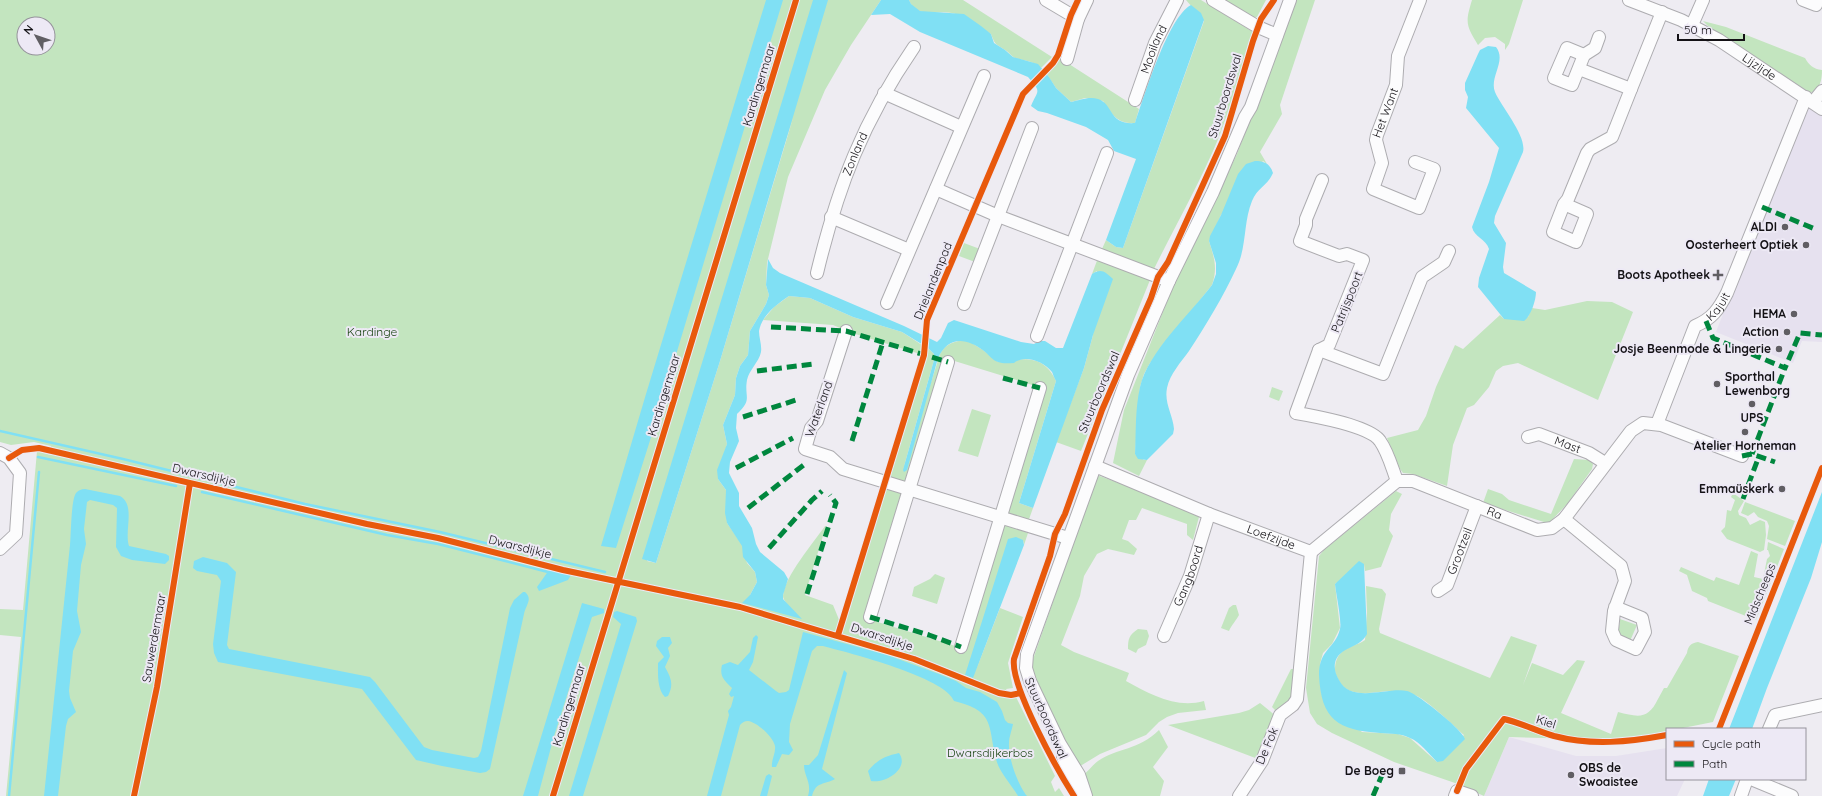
<svg xmlns="http://www.w3.org/2000/svg" width="1822" height="796" font-family="Quicksand,sans-serif">
  <style>
    .built { fill: #e6e1ef }
    .green { fill: #c3e5bf; fill-rule: evenodd }
    .water { fill: #80e0f4 }
    .lines { fill: none; stroke-linecap: round; stroke-linejoin: round }
    .stream { stroke: #80e0f4; stroke-width: 2.5 }
    .minor-casing { stroke: #adacb0; stroke-width: 14 }
    .minor { stroke: #fcfcfd; stroke-width: 12 }
    .quiet { stroke: #00873e; stroke-width: 5; stroke-dasharray: 10 5; stroke-linecap: butt }
    .cycleway-casing { stroke: #ede9f5; stroke-width: 8 }
    .cycleway { stroke: #e8590c; stroke-width: 6 }
    .poi-dot { fill: #605e63; stroke: #ede9f5; stroke-width: 1.5 }
    .labels { text-anchor: middle; stroke-width: 4; stroke-linejoin: round; paint-order: stroke }
    .street-label { font-size: 12px; fill: #141216; stroke: #ede9f5 }
    .poi-label { font-size: 12px; font-weight: bold; fill: #141216; stroke: #ede9f5; text-anchor: end }
    .park-label { font-size: 12px; fill: #194412; stroke: #ede9f5 }
  </style>
  <rect width="100%" height="100%" fill="#eeecf2"/>
  <path class="built" d="M1813,107L1822,114V342L1802,341L1793,363L1716,332L1801,113Z
    M1509,737L1576,756H1616L1667,748V779H1685L1677,796H1484Z"/>
  <path class="green" d="M0,0H881L851,45L825,90L788,177L767,263L766,285L769,295L766,304L750,331L748,355L740,366L736,378L735,395L723,425L727,444L718,479L726,490L727,523L743,546L747,563L755,572L757,582L750,595L787,604C785,601 783,599 783,596C784,577 814,542 825,526H826L805,595L833,605L840,622L844,624L885,486L904,492L868,619L965,649L1002,524L1028,533L1024,545L1023,540L976,670L1000,608L1023,617L1008,663L1013,688L1006,689L1011,698L1016,697L1055,776L1051,782L1055,792L1059,788L1064,796H6L21,637L0,635V609L23,610L37,451L51,455V446L34,442L11,445L0,442ZM24,24H48V48H24ZM793,118L720,361L656,563L647,561Z
    M909,0H963L1052,57L1041,68C1034,61 1025,61 1015,58C1011,56 1009,52 1005,50C996,44 995,45 991,34C982,29 960,14 952,13C937,10 916,19 909,0Z
    M1186,0H1201L1253,32C1241,67 1232,103 1219,137C1200,183 1175,226 1153,271L1102,249L1106,240L1116,247L1123,248L1204,21Z
    M1223,0H1266L1257,17L1252,18Z
    M1296,0H1315L1280,105L1282,114L1260,152L1267,164L1263,161L1221,215L1209,241C1214,257 1218,268 1212,285L1150,363L1144,374L1140,387L1135,454L1144,460H1147L1139,476L1113,463L1124,410L1172,289L1237,154Z
    M1472,0H1523L1509,44L1505,50V44L1495,37L1485,38L1478,45C1466,25 1465,23 1472,0Z
    M1703,21L1726,27L1805,58C1809,65 1813,69 1822,70C1822,80 1820,90 1810,93L1709,27Z
    M1063,54L1061,62L1069,64L1139,109L1135,123C1118,124 1112,115 1103,101L1085,98L1071,102L1056,88L1046,73Z
    M964,243L980,249L975,262L959,256Z
    M1098,258L1150,280L1081,451L1056,442L1084,368L1093,335L1097,271L1092,274Z
    M789,296L810,298L853,317L902,332L922,345L920,354L852,333L833,325L763,320L774,307Z
    M1587,301L1612,302L1633,312L1598,400L1518,363L1503,366L1496,371L1489,387L1474,405L1467,408L1453,445L1447,486L1413,474L1403,473L1400,469L1387,438L1418,430L1426,416L1436,387L1455,345L1463,349L1500,315L1504,319L1528,317L1532,308L1545,310Z
    M967,340L983,350L998,362C1023,359 1043,353 1056,381L1019,503L1033,508L1028,522L1005,515L1042,388L948,359L906,484L888,478L928,348L934,354V360L903,470L940,354C946,343 955,341 967,340Z
    M1272,387L1283,391L1279,401L1269,397Z
    M972,409L991,415L978,457L958,451Z
    M1574,459L1590,460L1593,464L1592,469L1568,503L1550,522H1544L1483,503L1488,489L1502,494L1509,500L1551,514Z
    M1097,475L1200,513L1193,540L1187,535V524L1142,508L1136,520H1129L1122,539L1128,541L1137,549L1134,555L1108,549L1097,554L1084,576L1080,596L1061,645L1074,652L1129,673L1126,681C1150,694 1176,709 1204,701L1206,710L1178,713L1167,717L1159,722L1146,735L1100,754L1077,768L1035,684L1031,665Z
    M1396,491L1402,494L1391,514L1389,530L1393,536L1381,567L1365,571L1364,564L1335,584L1340,628L1332,644L1323,653L1320,664L1321,693L1362,732L1398,734L1410,738L1437,762L1464,735C1454,726 1428,701 1417,696C1411,694 1402,691 1396,691C1378,690 1350,701 1339,681C1337,677 1335,674 1335,670C1335,662 1337,656 1343,651C1349,646 1358,645 1365,640L1367,613L1366,586L1382,589L1386,594L1379,629L1380,633L1490,678L1511,636L1537,645L1523,685L1532,663L1563,675L1577,660L1585,661L1561,713L1611,734L1618,712C1638,717 1648,720 1658,699C1660,695 1662,692 1664,688H1667L1687,653C1688,646 1691,643 1698,642L1739,656L1713,722L1678,729H1667V731L1623,740L1509,737L1484,796L1455,783L1394,762L1332,733L1317,724L1310,713L1306,688L1319,556L1324,550Z
    M1733,493L1744,501L1738,511L1739,515L1746,518L1750,525L1760,520L1765,522L1766,535L1764,550L1760,552L1727,539L1721,531L1725,527L1727,510L1731,511L1735,500L1731,497Z
    M1745,502L1795,521L1785,546L1767,539L1769,526L1767,521L1758,517L1754,512L1748,516L1741,513Z
    M1768,542L1784,549L1756,620L1708,601L1707,598L1692,591L1687,575L1679,571L1681,567L1714,581L1716,577L1739,585L1751,551L1758,554L1754,577L1763,579L1767,559L1770,556L1768,550H1767Z
    M935,574L945,578L937,604L912,596L914,587L930,579Z
    M1233,605H1236L1239,615C1236,621 1232,624 1229,631L1221,628L1229,608Z
    M1620,619L1637,625L1630,641L1618,637Z
    M1138,629L1147,630L1149,636L1146,645L1138,649L1136,653L1128,649C1128,639 1129,635 1138,629Z
    M1291,669H1295L1292,699L1276,711L1272,707Z
    M1260,703L1276,716L1258,759L1168,725L1239,713L1249,710Z
    M1159,730L1168,747L1153,767L1164,781L1160,796H1090L1082,776C1088,772 1092,765 1098,761C1117,748 1139,750 1159,730Z"/>
  <path class="water" d="M766,0H783L653,431L616,548L601,546L646,394Z
    M813,0H828L720,361L656,563L642,559Z
    M881,0H909L911,4L920,11L964,14L981,26L991,34L994,43L1005,50L1013,57L1038,64L1049,77L1056,88L1071,102C1079,100 1090,96 1098,99C1114,104 1108,125 1135,123C1144,97 1168,17 1191,5L1201,13L1204,20L1123,248L1116,247L1106,240L1136,159L1114,151L1108,140L1086,127L1047,113L1038,111L1031,106C1038,89 1042,93 1028,77L920,32L890,14L871,15Z
    M1488,46L1496,47C1507,61 1489,77 1495,92C1502,108 1527,136 1523,152L1495,216L1494,223L1506,243L1503,267L1504,273L1536,292C1536,300 1531,316 1524,321L1504,319L1478,287L1479,278L1489,249C1486,239 1474,237 1472,227L1489,182L1499,148L1466,108L1468,97L1465,90V83L1478,54L1480,50Z
    M1255,161C1265,161 1270,164 1273,173C1268,185 1257,188 1252,201C1243,223 1247,248 1236,269C1223,297 1206,325 1189,351C1181,362 1170,374 1167,388C1164,403 1173,415 1174,429L1173,434L1147,460L1138,459L1135,454C1136,432 1135,409 1140,387C1148,352 1190,314 1212,285L1216,274V263L1209,241L1210,236L1221,215L1238,174L1246,164Z
    M768,259L773,268L780,273L904,326L937,342L941,338L948,323L954,320L1021,342L1034,344L1039,341H1045L1056,348H1063L1092,274C1102,268 1105,272 1113,279L1093,335L1084,368L1033,508L1019,503L1056,381C1054,378 1053,374 1052,372C1044,361 1024,354 1014,363C1009,363 1003,364 998,362C993,361 988,354 984,351C966,337 948,336 938,358L907,470L904,472L903,470L934,360V354L928,348L902,332L853,317L810,298L789,296C777,304 762,315 759,331C759,338 762,345 761,352C759,362 749,370 747,380C744,398 753,399 737,414L736,428L739,441L730,462L729,473L739,493V506L752,528L756,544L760,552L784,572L788,579L783,595V599L802,619L742,603L750,595L757,582L755,572L743,557L742,546L727,523L725,513L726,490L718,479L717,470L727,444L723,425L735,395L736,378L740,366L748,355L750,331L766,304L769,295L766,285Z
    M85,489L120,496C136,505 124,531 129,546L166,554L169,556V560L165,564L132,560L121,556L116,547L117,508L113,505L90,500L87,502L84,529L86,544L81,565L77,611L81,632L73,651L69,691L70,698L76,712L68,719L66,726L58,796H44L70,545C71,535 71,500 76,493C79,490 81,489 85,489Z
    M1822,492V542L1811,578L1767,688L1752,729H1729Z
    M1016,537L1023,540L1024,545L973,678L965,675L1008,539Z
    M203,557L227,563L236,572L227,645L229,649L370,677L375,682L424,747L432,750L474,758L478,757L481,751L510,608L514,600L523,592H525C533,599 526,605 524,614L490,769L486,772L480,773L442,766L416,760L362,689L218,662L214,653L213,644L221,581L217,575L197,571L193,568L194,561Z
    M1359,561L1364,564L1367,634C1360,649 1339,646 1335,663C1334,669 1336,675 1339,680C1351,704 1387,687 1407,691C1417,693 1463,730 1465,739L1443,761L1437,762C1429,754 1420,742 1410,738C1401,733 1390,734 1380,733C1338,730 1321,720 1319,675C1319,649 1335,649 1340,629C1342,621 1336,594 1335,584Z
    M549,570L571,575L568,580L539,591L537,587Z
    M582,603L604,609V613L592,617L554,736L538,796H523Z
    M617,611L636,617L637,621L583,796H569L621,624L613,617L614,612Z
    M803,632L887,655L939,674L956,681L966,688L980,692L997,702L1002,711L1005,720L1008,723L1013,724C1012,730 1009,737 1009,743C1008,758 1018,785 1027,796H1018C1011,784 999,772 996,759C988,725 995,711 954,701C945,677 849,653 823,646H817L812,651L790,724L789,742L793,750L789,755L782,754L776,767H772C771,760 776,753 775,746C773,737 757,722 748,721C744,721 742,723 740,725L721,796H707L729,715L728,711L731,707L734,696L731,697L729,694L732,688C725,681 719,677 722,665L730,662L738,665L750,652L753,638L756,635L758,637L753,662L749,670L776,691L779,693L786,692L789,690Z
    M662,637H670L672,643L668,648L670,656L665,667C671,678 674,684 668,696L665,697C657,689 658,674 658,663L664,657L656,646L657,641Z
    M844,670L847,673L822,769L835,779C825,785 816,781 812,796H808C812,782 804,777 804,765H809L818,755Z
    M899,753C910,768 886,784 871,781L868,771C877,760 885,756 899,753Z
    M769,774L772,776L767,796H760L766,776Z
    M1709,779H1736L1729,796H1703Z"/>
  <g class="lines">
    <path class="stream" d="M0,431L123,459L305,504L440,532L605,572
      M38,457L176,486
      M202,492L387,535L438,544L548,572
      M9,796L39,472"/>
    <defs>
      <g id="minor">
        <path d="M1046,0L1078,19"/>
        <path d="M1213,0L1258,27L1277,35"/>
        <path id="s1" d="M1629,0L1681,20L1719,40L1822,109"/>
        <path d="M1803,0L1816,5L1818,0"/>
        <path d="M1692,25L1703,0"/>
        <path d="M1567,48L1584,55L1572,85L1554,78Z"/>
        <path d="M1584,55L1595,48L1599,37"/>
        <path d="M1067,59L1078,19L1087,0"/>
        <path d="M1631,89L1662,12"/>
        <path d="M884,93L961,127"/>
        <path id="s2" d="M1135,100L1155,43L1177,0"/>
        <path d="M1813,102L1822,91"/>
        <path id="s3" d="M1415,162L1434,169L1419,208L1373,189L1382,163L1376,140L1377,135L1396,85L1398,56L1420,0"/>
        <path d="M1322,180L1306,219V225L1300,241L1339,256L1347,254L1363,260L1329,345L1319,350L1296,413C1314,416 1370,426 1380,441C1388,452 1392,468 1397,481"/>
        <path d="M936,189L998,216L1169,281"/>
        <path d="M1564,204L1587,214L1576,242L1553,232L1564,204L1568,199L1587,153L1590,149L1612,137L1631,89L1579,69"/>
        <path d="M831,217L909,250"/>
        <path id="s4" d="M817,273C838,186 863,121 914,47"/>
        <path d="M887,303L984,76"/>
        <path d="M964,304L1032,128"/>
        <path d="M846,331L817,421L811,428L805,449L830,457L843,469L1068,538"/>
        <path d="M1037,336L1107,153"/>
        <path d="M1319,350L1383,374L1422,277L1444,262L1449,251"/>
        <path id="s5" d="M1657,424L1695,326C1712,319 1719,309 1727,293L1806,97"/>
        <path id="s6" d="M1528,437L1539,434L1589,453L1605,463"/>
        <path d="M0,453L9,458L20,473L16,534L0,549"/>
        <path id="s7" d="M1095,466L1209,514L1311,552L1297,699L1293,705L1280,715L1262,761L1239,796"/>
        <path d="M1564,519L1621,566L1625,581L1614,611L1612,631L1616,640L1636,649L1645,632L1642,618L1615,607"/>
        <path id="s8" d="M1311,552L1397,481H1413L1537,530L1552,528L1564,519L1631,431L1643,423L1661,425L1742,456"/>
        <path id="s9" d="M1438,591L1447,585L1477,506"/>
        <path d="M870,617L948,362"/>
        <path id="s10" d="M1164,636L1190,576L1209,514"/>
        <path d="M961,647L1040,388"/>
        <path d="M1769,729L1775,715L1822,705"/>
        <path d="M1063,757L1072,781L1080,794"/>
        <path d="M1751,779L1792,796"/>
        <path d="M1086,796L1079,775L1060,744L1030,681L1026,668L1027,654L1128,375L1169,281L1213,192L1245,117L1251,107L1290,0"/>
        <path d="M1455,796L1457,791L1472,796"/>
        <path d="M1741,796L1747,779"/>
      </g>
    </defs>
    <use href="#minor" class="minor-casing"/>
    <use href="#minor" class="minor"/>
    <path class="quiet" d="M1762,207L1815,229
      M1706,321L1713,338L1785,368L1800,333L1822,335
      M771,327L846,331L948,362
      M757,371L813,364
      M1003,378L1040,388
      M743,417L796,400
      M852,441L883,342
      M1752,454L1785,368
      M1742,456L1752,454L1775,462
      M736,468L793,438
      M1743,499L1759,456
      M748,508L805,464
      M769,548L812,500L822,491
      M807,594L836,503L830,495
      M870,617L929,635L961,647
      M1373,796L1382,775"/>
    <defs>
      <path id="cycleway" d="M9,458L22,450L39,448L367,524L438,538L563,570L740,607L914,659L999,693L1011,695L1021,693
        M838,635L924,355L927,320L1023,94L1053,63L1058,55L1071,15L1078,0
        M1719,729L1822,468
        M1457,791L1466,769L1504,719C1521,723 1537,731 1554,736C1592,746 1629,742 1667,735
        M134,796L157,687L190,483
        M553,796L796,0
        M1074,796C1058,771 1010,686 1014,659L1050,556L1055,534L1065,514L1102,410L1151,298L1158,277L1168,262L1225,136L1253,41L1261,19L1274,0"/>
    </defs>
    <use href="#cycleway" class="cycleway-casing"/>
    <use href="#cycleway" class="cycleway"/>
  </g>
  <g class="poi-dot">
    <circle cx="1785" cy="227" r="4"/>
    <circle cx="1806" cy="245" r="4"/>
    <path d="M1716 269h4v4h4v4h-4v4h-4v-4h-4v-4h4z"/>
    <circle cx="1794" cy="314" r="4"/>
    <circle cx="1787" cy="332" r="4"/>
    <circle cx="1779" cy="349" r="4"/>
    <circle cx="1717" cy="384" r="4"/>
    <circle cx="1752" cy="404" r="4"/>
    <circle cx="1745" cy="432" r="4"/>
    <circle cx="1782" cy="489" r="4"/>
    <rect x="1398" y="767" width="8" height="8" rx="2"/>
    <circle cx="1571" cy="775" r="4"/>
  </g>
  <g class="labels">
    <g class="street-label">
      <text dy="4" stroke="none"><textPath href="#s2" startOffset="54">Mooiland</textPath></text>
      <text dy="4" stroke="none"><textPath href="#s1" startOffset="147">Lijzijde</textPath></text>
      <text transform="translate(759 85) rotate(-73)" y="4">Kardingermaar</text>
      <text transform="translate(1225 96) rotate(-73)" y="4">Stuurboordswal</text>
      <text dy="4" stroke="none"><textPath href="#s3" startOffset="192">Het Want</textPath></text>
      <text dy="4" stroke="none"><textPath href="#s4" startOffset="125">Zonland</textPath></text>
      <text transform="translate(933 281) rotate(-68)" y="4">Drielandenpad</text>
      <text transform="translate(1347 302) rotate(-68)" y="4">Patrijspoort</text>
      <text dy="4" stroke="none"><textPath href="#s5" startOffset="136">Kajuit</textPath></text>
      <text transform="translate(1099 392) rotate(-67)" y="4">Stuurboordswal</text>
      <text transform="translate(664 395) rotate(-73)" y="4">Kardingermaar</text>
      <text transform="translate(819 409) rotate(-70)" y="4">Waterland</text>
      <text dy="4" stroke="none"><textPath href="#s6" startOffset="42">Mast</textPath></text>
      <text transform="translate(204 475) rotate(13)" y="4">Dwarsdijkje</text>
      <text dy="4" stroke="none"><textPath href="#s8" startOffset="215">Ra</textPath></text>
      <text dy="4" stroke="none"><textPath href="#s7" startOffset="190">Loefzijde</textPath></text>
      <text transform="translate(520 547) rotate(14)" y="4">Dwarsdijkje</text>
      <text dy="4" stroke="none"><textPath href="#s9" startOffset="47">Grootzeil</textPath></text>
      <text dy="4" stroke="none"><textPath href="#s10" startOffset="65">Gangboord</textPath></text>
      <text transform="translate(1760 594) rotate(-68)" y="4">Midscheeps</text>
      <text transform="translate(882 637) rotate(18)" y="4">Dwarsdijkje</text>
      <text transform="translate(154 638) rotate(-80)" y="4">Sauwerdermaar</text>
      <text transform="translate(569 705) rotate(-73)" y="4">Kardingermaar</text>
      <text transform="translate(1046 718) rotate(66)" y="4">Stuurboordswal</text>
      <text transform="translate(1546 722) rotate(17)" y="4">Kiel</text>
      <text transform="translate(1267 746) rotate(-67)" y="4">De Fok</text>
    </g>
    <g class="poi-label">
      <text x="1777" y="231">ALDI</text>
      <text x="1798" y="249">Oosterheert Optiek</text>
      <text x="1710" y="279">Boots Apotheek</text>
      <text x="1786" y="318">HEMA</text>
      <text x="1779" y="336">Action</text>
      <text x="1771" y="353">Josje Beenmode &amp; Lingerie</text>
      <text x="1725" y="381" text-anchor="start">Sporthal<tspan x="1725" dy="14">Lewenborg</tspan></text>
      <text x="1752" y="422" text-anchor="middle">UPS</text>
      <text x="1745" y="450" text-anchor="middle">Atelier Horneman</text>
      <text x="1774" y="493">Emmaüskerk</text>
      <text x="1579" y="772" text-anchor="start">OBS de<tspan x="1579" dy="14">Swoaistee</tspan></text>
      <text x="1394" y="775">De Boeg</text>
    </g>
    <g class="park-label">
      <text x="372" y="336">Kardinge</text>
      <text x="990" y="757">Dwarsdijkerbos</text>
    </g>
  </g>
  <rect x="1666" y="728" width="140" height="52" fill="#ede9f5" stroke="#96939c"/>
  <rect x="1674" y="741" width="20" height="6" fill="#e8590c" stroke="#96939c"/>
  <text x="1702" y="748" font-size="12" fill="#141216">Cycle path</text>
  <rect x="1674" y="761" width="20" height="6" fill="#00873e" stroke="#96939c"/>
  <text x="1702" y="768" font-size="12" fill="#141216">Path</text>
  <g transform="translate(36 36) rotate(310)"><circle r="19" fill="#ede9f5" stroke="#96939c"/>
  <path d="M0-3L7 15L0 10L-7 15Z" fill="#605e63"/>
  <text y="-6" font-size="11" font-weight="bold" text-anchor="middle" fill="#141216">N</text>
  </g>
  <path d="M1678 34v6h66v-6" fill="none" stroke="#141216" stroke-width="2"/>
  <text x="1684" y="34" font-size="12" fill="#141216" stroke="#ede9f5" stroke-width="3" paint-order="stroke">50 m</text>
</svg>
